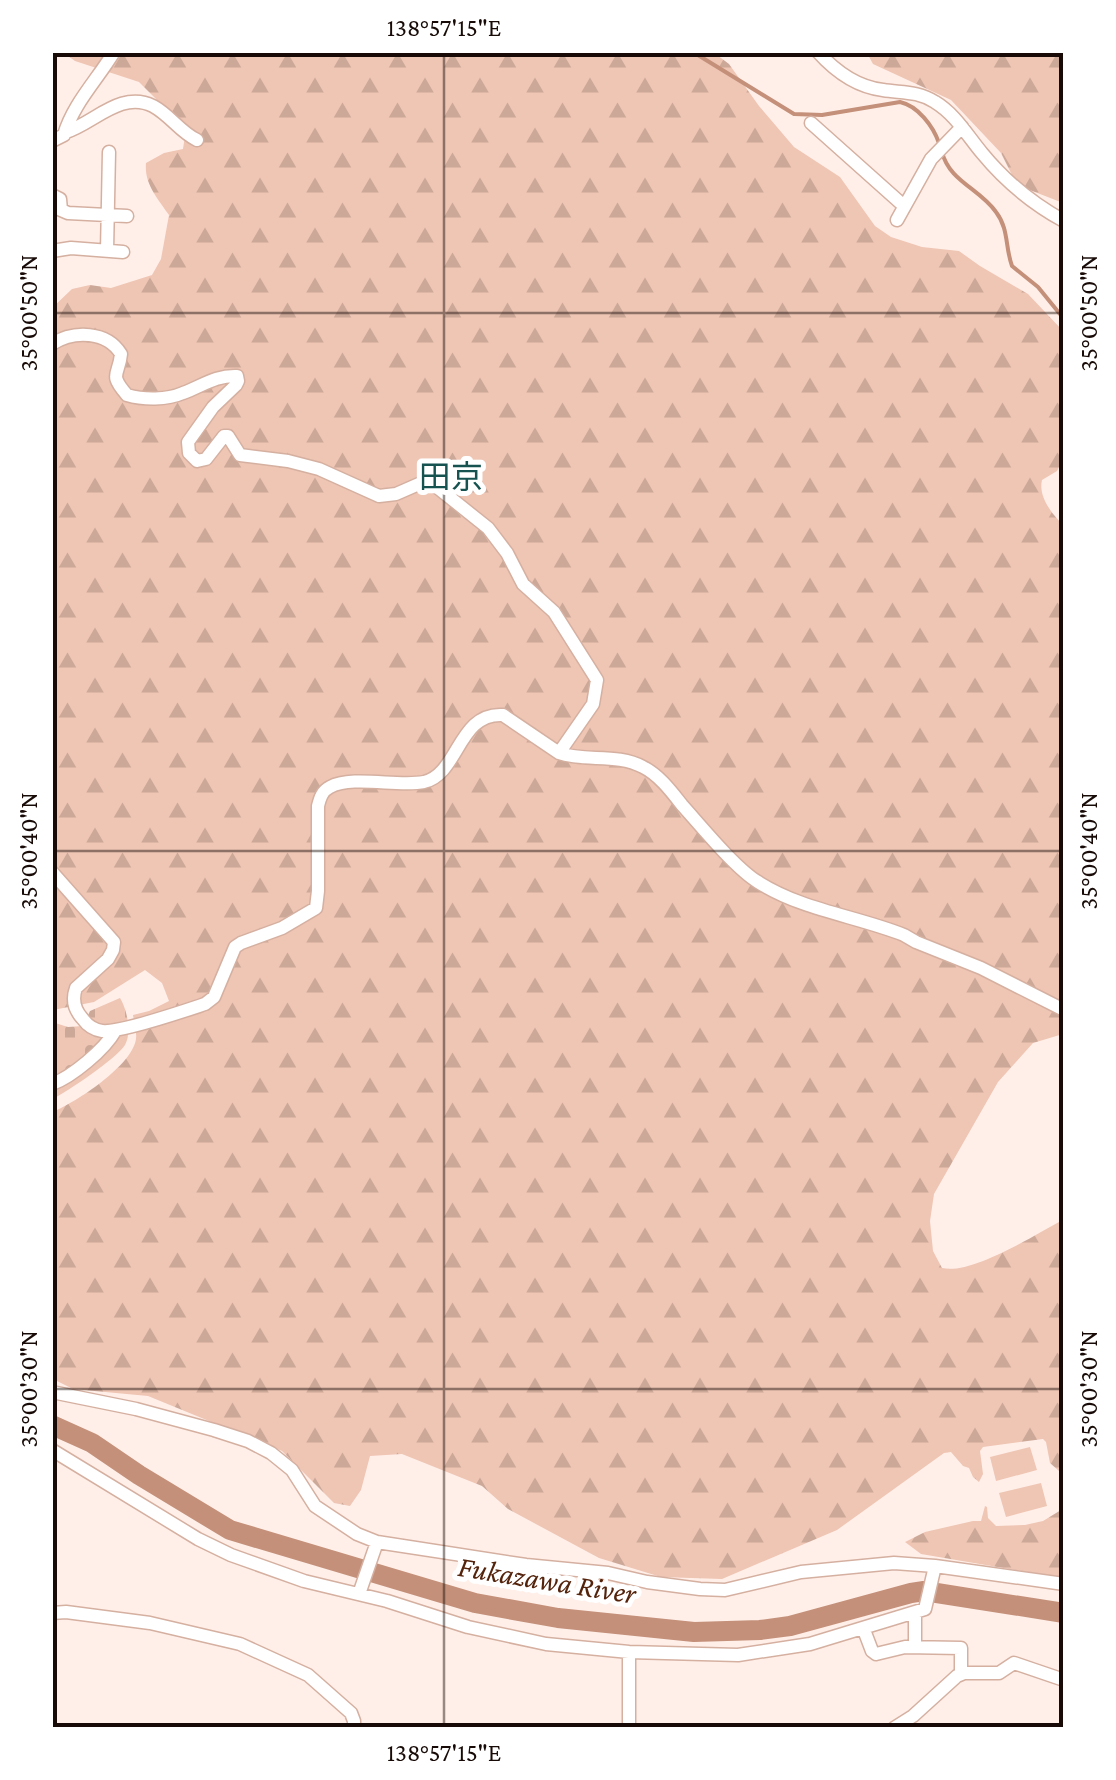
<svg xmlns="http://www.w3.org/2000/svg" width="1116" height="1780" font-family="'Crimson Pro','Noto Sans JP',serif">
  <style>
    .grass { fill: #efc5b4 }
    .forest { fill: url(#forest-firs) }
    .cemetery { fill: url(#cemetery-stones) }
    .lines { fill: none; stroke-linecap: round; stroke-linejoin: round }
    .stream { stroke: #c4907a; stroke-width: 4 }
    .river { stroke: #c4907a; stroke-width: 20 }
    .minor-casing { stroke: #d5b0a1; stroke-width: 15 }
    .minor { stroke: #fff; stroke-width: 12 }
    .ticks { fill: none; stroke: #180b07; stroke-width: 2.5; stroke-opacity: 0.45 }
    .labels { text-anchor: middle; stroke-width: 10; stroke-linejoin: round; paint-order: stroke }
    .water-label { font-size: 30px; font-style: italic; fill: #54230c; stroke: #fff }
    .quarter-label { font-size: 32px; fill: #16524f; stroke: #fff }
    .neatline { fill: none; stroke: #180b07; stroke-width: 4 }
    .ticks-label { font-size: 25px; text-anchor: middle; fill: #180b07 }
  </style>
  <defs>
    <pattern id="forest-firs" width="22" height="20" patternUnits="userSpaceOnUse" patternTransform="scale(2.5)"><rect width="22" height="20" fill="#efc5b4"/><path d="M5 1l3.5 6h-7zM16 11l3.5 6h-7z" fill="#cca899"/></pattern>
    <pattern id="cemetery-stones" width="16" height="16" patternUnits="userSpaceOnUse" patternTransform="scale(2.5)"><rect width="16" height="16" fill="#efc5b4"/><path d="M2 7V4a2 2 0 0 1 4 0v3zM10 15v-3a2 2 0 0 1 4 0v3z" fill="#cca899"/></pattern>
  </defs>
  <rect width="100%" height="100%" fill="#ffefe8"/>
  <path class="grass" d="M1030,1447L1037,1470L996,1481L990,1457Z
    M1041,1483L1047,1506L1006,1517L999,1493Z"/>
  <path class="forest" d="M713,52L729,64L759,106L794,147L840,177L875,226L891,237L922,247L959,251L980,266L1028,294L1063,331V459L1057,471L1042,480C1038,497 1052,514 1064,526L1063,1034L1033,1043L998,1082L934,1194L930,1221L933,1251L942,1268C972,1275 1036,1234 1063,1220L1064,1441L1060,1447L1059,1471L1050,1463L1046,1442L1043,1439L983,1447L980,1451L983,1474L979,1482L973,1477L969,1468L963,1466L951,1452L944,1453L837,1530L722,1579L661,1577L599,1558L508,1509L482,1486L402,1454L370,1456L361,1490L350,1506L334,1503L282,1451L148,1396L73,1389L53,1379V1112C76,1102 132,1066 136,1039C137,1032 134,1022 133,1015L149,1011L169,1001L162,983L145,970L94,1002L53,1010L52,308L72,289L90,285L111,288L152,275L161,259L169,215C158,199 144,184 146,163L164,153L183,149L186,129L139,82L75,61L64,53Z
    M867,53H1063V203L1017,185L1001,153L951,100L873,64Z
    M1063,1490V1578L921,1554L905,1542L925,1532L973,1521H981L985,1506L987,1507L988,1518L996,1526L1025,1525L1043,1521L1061,1510V1495Z"/>
  <path class="cemetery" d="M120,998C127,1009 132,1033 125,1045C115,1060 69,1090 53,1099L52,1022L68,1027L83,1026L90,1011Z"/>
  <g class="lines">
    <path class="stream" d="M693,52L794,114L822,115L900,102C918,106 933,126 939,143
      M942,152C949,181 980,189 996,212C1009,229 1005,247 1012,266L1038,287L1064,319"/>
    <path class="river" d="M52,1425L92,1443L139,1475L230,1530L475,1603L558,1618L694,1632L760,1630L790,1626L911,1593L924,1591L1064,1613"/>
    <defs>
      <path id="minor" d="M818,52C836,72 857,87 883,90C902,93 918,91 935,102C955,114 967,135 982,153C1005,181 1031,203 1064,221
        M811,123L904,206
        M66,132C94,123 121,90 153,106C170,115 180,132 197,140
        M52,141L64,135C73,104 97,80 114,52
        M52,195L60,199L61,210L68,213L127,216
        M897,220L931,159L962,127
        M52,251L71,248L123,252
        M107,251L109,152
        M52,344C74,330 107,331 121,354C119,376 108,373 127,395C144,400 167,400 183,393C202,386 216,375 237,376L238,381L236,385L213,407L188,442L189,453L197,461L206,459L224,436H228L240,455L288,461L319,469L379,496L396,494L428,480L488,528L507,553L523,584L554,612L597,680L593,704L559,753
        M52,872L114,942L113,950L108,959L76,988C72,999 74,1009 82,1018C87,1025 94,1030 102,1031C120,1033 184,1011 205,1004L214,997L235,947L241,943L282,928L316,908L318,891V806C320,798 322,791 330,787C352,775 398,787 424,782C459,774 458,712 503,715L559,753C586,762 617,753 643,767C659,775 671,791 682,805C701,826 735,868 758,882C802,910 856,916 904,935L916,942L981,968L1064,1010
        M52,1084C72,1077 105,1049 115,1031
        M52,1392L136,1409L214,1430L248,1441L271,1453L292,1470L315,1506L357,1534L377,1542
        M52,1450L198,1539L231,1555L304,1581L387,1601L468,1627L546,1644L629,1652L738,1655L810,1644L925,1609L935,1566
        M359,1594L377,1542L526,1565L608,1573L647,1582L700,1589L725,1590L801,1572L894,1563L935,1566L1064,1584
        M52,1613L66,1612L150,1623L240,1644L308,1675L351,1713L354,1721V1728
        M915,1614V1647
        M864,1630L872,1651L876,1654L905,1647L961,1648V1674
        M629,1728V1652
        M894,1728L913,1716L957,1676L964,1673H999L1014,1663L1064,1680"/>
    </defs>
    <use href="#minor" class="minor-casing"/>
    <use href="#minor" class="minor"/>
  </g>
  <path class="ticks" d="M444,52V1728M52,313H1064M52,851H1064M52,1389H1064"/>
  <g class="labels">
    <g class="water-label">
      <text transform="translate(547 1580) rotate(9)" y="10">Fukazawa River</text>
    </g>
    <g class="quarter-label">
      <text x="451" y="488">田京</text>
    </g>
  </g>
  <rect width="1116" height="1780" fill="none" stroke="#ffffff" stroke-width="110"/>
  <rect x="55" y="55" width="1006" height="1670" class="neatline"/>
  <g class="ticks-label">
    <text x="444" y="36">138°57'15"E</text>
    <text transform="translate(28 313) rotate(-90)" y="9">35°00'50"N</text>
    <text transform="translate(1088 313) rotate(-90)" y="9">35°00'50"N</text>
    <text transform="translate(28 851) rotate(-90)" y="9">35°00'40"N</text>
    <text transform="translate(1088 851) rotate(-90)" y="9">35°00'40"N</text>
    <text transform="translate(28 1389) rotate(-90)" y="9">35°00'30"N</text>
    <text transform="translate(1088 1389) rotate(-90)" y="9">35°00'30"N</text>
    <text x="444" y="1761">138°57'15"E</text>
  </g>
</svg>
